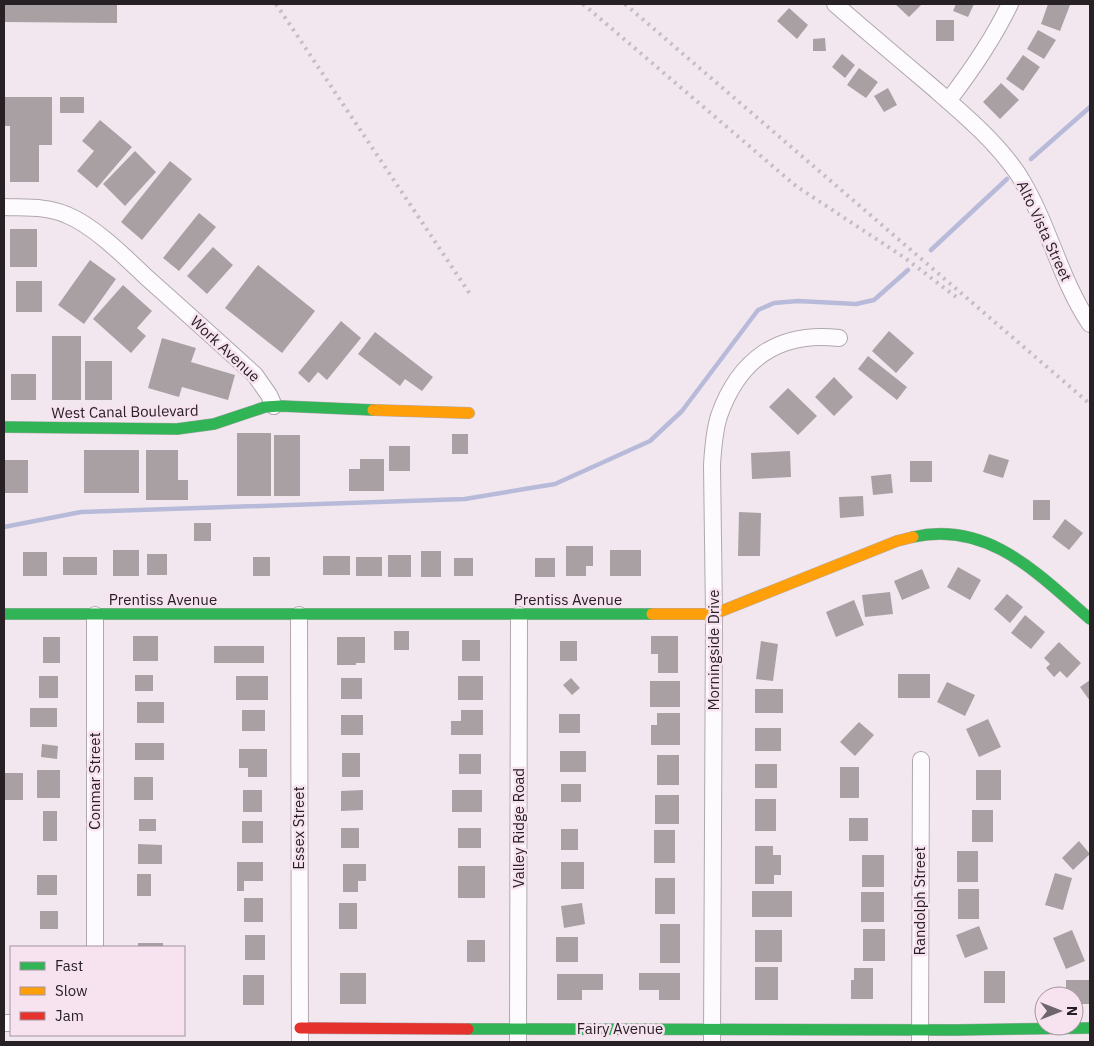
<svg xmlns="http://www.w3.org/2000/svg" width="1094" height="1046" font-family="'IBM Plex Sans',sans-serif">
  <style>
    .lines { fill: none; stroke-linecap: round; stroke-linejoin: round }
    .stream { stroke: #b8bad9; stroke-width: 4.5 }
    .building { fill: #a9a0a4 }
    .street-casing { stroke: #b0a8ae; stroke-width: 18 }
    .fast-casing { stroke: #b0a8ae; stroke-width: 12 }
    .slow-casing { stroke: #b0a8ae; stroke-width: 12 }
    .jam-casing { stroke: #b0a8ae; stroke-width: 12 }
    .street { stroke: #fdfbfd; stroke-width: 16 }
    .fast { stroke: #30b455; stroke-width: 11 }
    .slow { stroke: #ff9f0a; stroke-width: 11 }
    .jam { stroke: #e5322d; stroke-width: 11 }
    .rail { stroke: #c2bfc1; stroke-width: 4; stroke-dasharray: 2.5 5; stroke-linecap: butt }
    .labels { text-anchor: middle; stroke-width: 5; stroke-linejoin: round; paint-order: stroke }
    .street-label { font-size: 15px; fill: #272025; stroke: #f7e2f0 }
  </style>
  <rect width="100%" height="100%" fill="#f2e7ef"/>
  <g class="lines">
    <path class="stream" d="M1031,159L1090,107
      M931,250L1007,179
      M4,527L81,512L465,499L555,484L650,441L682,411L758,310L774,303L798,301L856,304L874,300L908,270"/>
  </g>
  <path class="building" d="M4,4H117V23L4,22Z
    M895,4H922L909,17Z
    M956,4H974L968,17L953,11Z
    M1048,4L1070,5L1060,31L1041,24Z
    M789,8L808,25L797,39L777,21Z
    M936,20H954V41H936Z
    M1038,30L1056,40L1044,59L1027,49Z
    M825,38L826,51H813V39Z
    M842,54L855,65L845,78L832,67Z
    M1023,55L1040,67L1023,91L1006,79Z
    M859,68L878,82L866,98L847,85Z
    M1001,83L1019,100L1000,119L983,102Z
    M888,88L897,105L884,112L874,96Z
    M4,97H52V145H39V182H10V126H4Z
    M60,97H84V113H60Z
    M100,120L132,147L97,188L77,171L94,151L82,141Z
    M135,151L156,172L125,206L103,184Z
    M170,161L192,179L142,240L121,222Z
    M199,213L216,227L179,271L163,258Z
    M10,229H37V267H10Z
    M213,247L233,265L207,294L187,276Z
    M90,260L116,279L84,324L58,305Z
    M258,265L315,311L282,353L225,308Z
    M16,281H42V312H16Z
    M123,285L152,311L137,328L146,336L131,353L93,319Z
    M341,321L361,338L327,380L318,372L309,383L298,373Z
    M889,331L914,353L896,373L872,351Z
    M375,332L433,377L422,391L405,379L400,386L358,354Z
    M52,336H81V400H52Z
    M162,338L196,348L191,362L235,375L228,400L182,387L179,397L148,388Z
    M868,356L907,387L897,400L858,369Z
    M85,361H112V400H85Z
    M11,374H36V400H11Z
    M834,377L853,397L834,416L815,397Z
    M788,388L817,416L798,435L769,407Z
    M237,433H271V496H237Z
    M452,434H468V454H452Z
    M274,435H300V496H274Z
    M389,446H410V471H389Z
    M84,450H139V493H84Z
    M146,450H178V480H188V500H146Z
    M790,451L791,477L752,479L751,453Z
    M989,454L1009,460L1003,478L983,472Z
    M360,459H384V491H349V469H360Z
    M4,460H28V493H4Z
    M910,461H932V482H910Z
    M891,474L893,493L873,495L871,476Z
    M863,496L864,516L840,518L839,497Z
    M1033,500H1050V520H1033Z
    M739,512L761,513L760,556H738Z
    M1065,519L1083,533L1069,550L1052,537Z
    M194,523H211V541H194Z
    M566,546H593V566H586V576H566Z
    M113,550H139V576H113Z
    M610,550H641V576H610Z
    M421,551H441V577H421Z
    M23,552H47V576H23Z
    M147,554H167V575H147Z
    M388,555H411V577H388Z
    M323,556H350V575H323Z
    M63,557H97V575H63Z
    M253,557H270V576H253Z
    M356,557H382V576H356Z
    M454,558H473V576H454Z
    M535,558H555V577H535Z
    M958,567L981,580L970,600L947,587Z
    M922,569L930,588L902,600L894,581Z
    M890,592L893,614L865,617L862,595Z
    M1007,594L1023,607L1010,623L994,609Z
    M854,600L864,625L836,637L826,612Z
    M1025,615L1045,632L1031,649L1011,633Z
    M394,631H409V650H394Z
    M133,636H158V661H133Z
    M651,636H678V673H658V654H651Z
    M43,637H60V663H43Z
    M337,637H365V663H356V665H337Z
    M462,640H480V661H462Z
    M560,641H577V661H560Z
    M761,641L778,644L773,681L756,679Z
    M1059,642L1081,663L1067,678L1060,671L1054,677L1046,668L1050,664L1044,658Z
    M214,646H264V663H214Z
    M898,674H930V698H898Z
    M135,675H153V691H135Z
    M39,676H58V698H39Z
    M236,676H268V700H236Z
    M458,676H483V700H458Z
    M341,678H362V699H341Z
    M571,678L580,688L572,695L563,685Z
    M1090,680V701L1080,687Z
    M650,681H680V707H650Z
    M947,682L975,695L965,716L937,702Z
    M755,689H783V713H755Z
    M137,702H164V723H137Z
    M30,708H57V727H30Z
    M242,710H265V731H242Z
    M461,710H483V735H451V721H461Z
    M657,713H680V745H651V725H657Z
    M559,714H580V733H559Z
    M341,715H363V735H341Z
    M988,719L1001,747L979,757L966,729Z
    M859,722L874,735L855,756L840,742Z
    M755,728H781V751H755Z
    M135,743H164V760H135Z
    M42,744L58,746L57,759L41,757Z
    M239,749H267V777H248V768H239Z
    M560,751H586V772H560Z
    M342,753H360V777H342Z
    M459,754H481V774H459Z
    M657,755H679V785H657Z
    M755,764H777V788H755Z
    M840,767H859V798H840Z
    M37,770H60V798H37Z
    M976,770H1001V800H976Z
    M4,773H23V800H4Z
    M134,777H153V800H134Z
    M561,784H581V802H561Z
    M243,790H262V812H243Z
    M363,790V810L341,811V791Z
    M452,790H482V812H452Z
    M655,795H679V824H655Z
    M755,799H776V831H755Z
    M972,810H993V842H972Z
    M43,811H57V841H43Z
    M849,818H868V841H849Z
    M139,819H156V831H139Z
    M242,821H263V843H242Z
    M341,828H359V848H341Z
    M458,828H481V848H458Z
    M561,829H578V850H561Z
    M654,830H675V863H654Z
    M1079,841L1090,854L1073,870L1062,858Z
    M138,844L162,845V864H138Z
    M755,846H773V855H781V875H774V884H755Z
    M957,851H978V882H957Z
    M862,855H884V887H862Z
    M237,862H263V881H244V891H237Z
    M561,862H584V889H561Z
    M343,864H366V881H358V892H343Z
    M458,866H485V898H458Z
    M1055,873L1072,878L1063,910L1045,905Z
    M137,874H151V896H137Z
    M37,875H57V895H37Z
    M655,878H675V914H655Z
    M958,889H979V919H958Z
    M752,891H792V917H752Z
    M861,892H884V922H861Z
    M244,898H263V922H244Z
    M339,903H357V929H339Z
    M582,903L585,924L564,928L561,906Z
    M40,911H58V929H40Z
    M660,924H680V963H660Z
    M979,926L988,949L965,958L956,935Z
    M863,929H885V961H863Z
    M755,930H782V962H755Z
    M1072,930L1085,961L1066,969L1053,938Z
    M245,935H265V960H245Z
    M556,937H578V962H556Z
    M467,940H485V962H467Z
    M138,943H163V947H138Z
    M755,967H778V1000H755Z
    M854,968H873V999H851V980H854Z
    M984,971H1005V1003H984Z
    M340,973H366V1004H340Z
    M639,973H680V1000H659V990H639Z
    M557,974H603V990H582V1000H557Z
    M243,975H264V1005H243Z
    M1066,980H1090V1004H1074V996H1066Z"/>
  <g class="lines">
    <defs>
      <path id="street" d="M835,4C866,31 898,58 930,85C961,112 995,140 1018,174C1048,221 1059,278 1090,324
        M948,101C972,70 993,39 1010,4
        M4,207C25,208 47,206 67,215C94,226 124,256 145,276C182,309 219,342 255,375L269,395L274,406
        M95,615V947
        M299,615L300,1042
        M4,1023H11
        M518,1042L519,615
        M712,1042L714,614L712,465C713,449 714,432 719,416C739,359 779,331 839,338
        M920,1042L921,760"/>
      <path id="fast" d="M4,427L177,429L214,424L265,407L281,406L373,410
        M913,537C988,520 1038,574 1090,619
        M4,614H652
        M468,1029L955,1030L1090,1028"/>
      <path id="slow" d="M373,410L469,413
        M652,614H714L897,541L913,537"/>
      <path id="jam" d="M300,1028L468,1029"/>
    </defs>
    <use href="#street" class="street-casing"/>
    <use href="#fast" class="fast-casing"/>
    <use href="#slow" class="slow-casing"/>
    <use href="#jam" class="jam-casing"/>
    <use href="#street" class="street"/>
    <use href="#fast" class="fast"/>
    <use href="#slow" class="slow"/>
    <use href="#jam" class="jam"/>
    <path class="rail" d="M276,4L470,294
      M583,4L796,186L905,258L960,300
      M625,4L1090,404"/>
  </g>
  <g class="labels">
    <g class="street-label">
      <text transform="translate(1044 231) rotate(65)" y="5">Alto Vista Street</text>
      <text transform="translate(225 349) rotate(43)" y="5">Work Avenue</text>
      <text transform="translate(125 412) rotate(-1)" y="5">West Canal Boulevard</text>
      <text x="163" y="605">Prentiss Avenue</text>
      <text x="568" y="605">Prentiss Avenue</text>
      <text transform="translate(714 650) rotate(-90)" y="5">Morningside Drive</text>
      <text transform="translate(95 781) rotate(-90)" y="5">Conmar Street</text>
      <text transform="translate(299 828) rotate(-90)" y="5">Essex Street</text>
      <text transform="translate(519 828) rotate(-90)" y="5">Valley Ridge Road</text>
      <text transform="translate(920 901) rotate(-90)" y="5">Randolph Street</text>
      <text x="620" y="1034">Fairy Avenue</text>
    </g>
  </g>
  <rect width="1094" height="1046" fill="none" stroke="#272025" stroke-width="10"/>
  <rect x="10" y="946" width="175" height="90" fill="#f7e2f0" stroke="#a4949f"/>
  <rect x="20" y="962" width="25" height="8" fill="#30b455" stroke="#a4949f"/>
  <text x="55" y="971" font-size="15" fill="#272025">Fast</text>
  <rect x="20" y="987" width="25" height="8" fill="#ff9f0a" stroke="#a4949f"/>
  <text x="55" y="996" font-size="15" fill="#272025">Slow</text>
  <rect x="20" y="1012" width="25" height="8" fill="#e5322d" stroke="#a4949f"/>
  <text x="55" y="1021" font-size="15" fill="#272025">Jam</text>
  <g transform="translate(1059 1011) rotate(90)"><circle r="24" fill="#f7e2f0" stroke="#a4949f"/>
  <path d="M0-4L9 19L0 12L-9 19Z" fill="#6e666c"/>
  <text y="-8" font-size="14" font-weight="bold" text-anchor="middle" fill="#272025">N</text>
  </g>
</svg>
